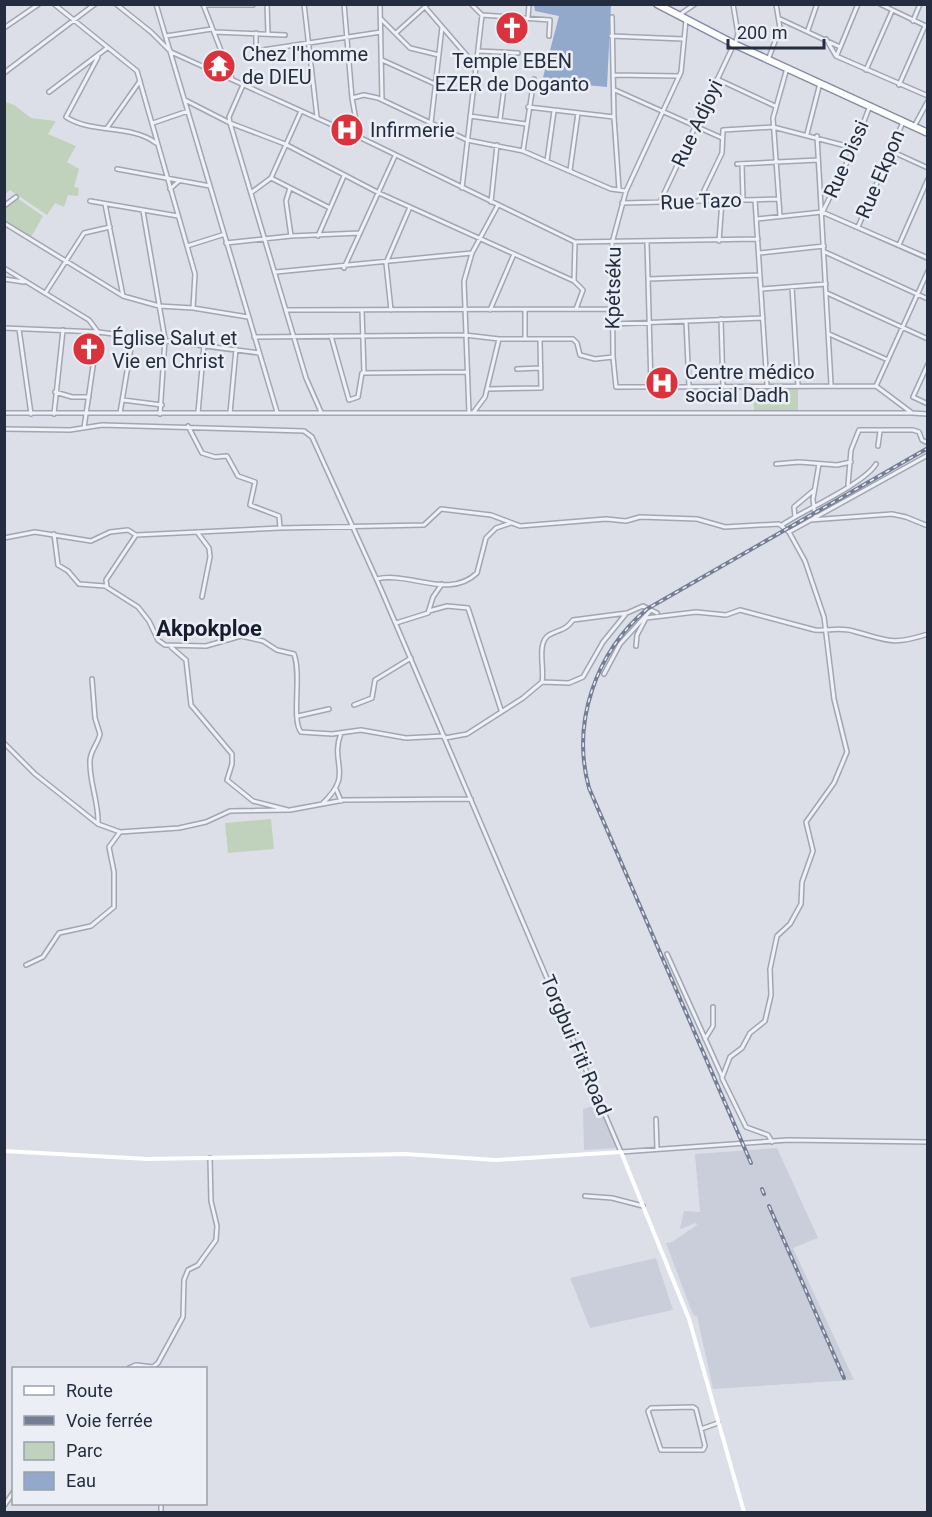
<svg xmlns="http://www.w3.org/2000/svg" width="932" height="1517" font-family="Roboto,sans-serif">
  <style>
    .built { fill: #caceda }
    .green { fill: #c0d2bc }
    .water { fill: #93a9cc }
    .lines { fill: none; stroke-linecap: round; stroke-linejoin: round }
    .stream { stroke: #93a9cc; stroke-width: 1.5 }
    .street-casing { stroke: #a1a6b2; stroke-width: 6 }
    .highway-casing { stroke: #828ba0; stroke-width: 9 }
    .street { stroke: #eff1f6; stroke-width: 3 }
    .secondary { stroke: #fff; stroke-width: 4 }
    .highway { stroke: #fff; stroke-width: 6 }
    .rail-casing { stroke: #747d93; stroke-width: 4 }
    .rail { stroke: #ebeff5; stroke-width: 1.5; stroke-dasharray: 4.5; stroke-linecap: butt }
    .labels { text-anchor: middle; stroke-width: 5; stroke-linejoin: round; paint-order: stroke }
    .poi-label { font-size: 20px; fill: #242c3f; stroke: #ebeff5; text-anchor: start }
    .street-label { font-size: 20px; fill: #242c3f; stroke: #ebeff5 }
    .quarter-label { font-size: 22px; font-weight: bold; fill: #171d30; stroke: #ebeff5 }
  </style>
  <rect width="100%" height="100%" fill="#dcdfe8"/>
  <path class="built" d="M599,1104L617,1148L584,1150L583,1109Z
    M777,1148L818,1238L793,1248L854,1380L713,1389L697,1316H694L690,1307L666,1243L672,1242L697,1225L696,1223L680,1229L684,1211L700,1212L695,1154Z
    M656,1258L673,1310L590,1328L570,1278Z"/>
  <path class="green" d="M5,102L14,105L31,118L56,121L48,134L76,146L67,162L79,169L74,187L79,188L78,196L68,195L64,207L55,203L47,215L10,190L5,194Z
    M17,198L43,216L30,239L5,221L4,208Z
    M753,386H798V411L754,412Z
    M271,819L274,849L228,853L225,823Z"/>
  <path class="water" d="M534,5H611L607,87L542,81L559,16L535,11Z"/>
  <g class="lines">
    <path class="stream" d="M827,216L928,261
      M902,245L928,256"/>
    <defs>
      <path id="street" d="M54,4L137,71L195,274L193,308
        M116,4L151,32L171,52L359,137L575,242L758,239
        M156,4L277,412
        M203,4L232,79
        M267,4L268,33
        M304,4L317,117
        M344,4L352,98L359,137
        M380,4L382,100
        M471,4L482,15L550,20L549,36
        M733,4L738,34L736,41
        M880,4L928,27
        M203,5H253
        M425,7L475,65
        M682,13L695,4
        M612,17L614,117L619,189
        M528,18L529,4
        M381,19L410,48L439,55
        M780,19L840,47
        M686,20L681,72L626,191L612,243L613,357L616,387L876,386L912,413L928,414
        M913,21L920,4
        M4,28L39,4
        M808,30L817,4
        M214,32L285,35
        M256,33V51L381,32
        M396,33L428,4
        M166,36L212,29
        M611,36L683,39
        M826,39L836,56L928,96
        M478,51L518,53
        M837,55L858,4
        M98,57L66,117C92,134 131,124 156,143
        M382,60L435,84
        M768,60L780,28L776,4
        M866,70L892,11
        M4,73L95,4
        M613,75L679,76
        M717,79L775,106
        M243,85L229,117L230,123L306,378L321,412
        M899,85L925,26
        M615,90L722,138
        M49,92L107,48
        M352,98L364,95L378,98L467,140L523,151L611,189L626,191
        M185,100L230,123L285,144L379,193L574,281L583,290L576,309
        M528,107L614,117
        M470,116L526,124
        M500,119L505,81
        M153,123L188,111
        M431,123L442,27
        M916,123L928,101
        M107,128L140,81
        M807,134L820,83
        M817,136L831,384
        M523,151L534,79
        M891,151L928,168
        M547,161L554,111
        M737,164L818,160
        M742,164L743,200
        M117,169L210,186
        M570,170L578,113
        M271,178L330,208
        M290,188L286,201L291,236
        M462,188L482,15
        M170,189L179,181
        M252,192L271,178L301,111
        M755,200L767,385
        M90,201L178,216
        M699,201L722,153L723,130L773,127L854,148
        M491,202L497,145
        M660,202L734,44
        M622,203L779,199
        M105,204L123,296
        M4,206L16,197
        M143,211L165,339L160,414
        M823,211L854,148L869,108
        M780,216L773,118L787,68
        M757,219L822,212L928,258
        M4,223L123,296L159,306L193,308L248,317
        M858,227L903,122
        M318,236L344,176
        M719,241L722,201
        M647,242L651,386
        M226,243L291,236L360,233
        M899,245L928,179
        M187,246L222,235
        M825,252L928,299
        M759,253L824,246
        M4,268L89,320L98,332L84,428
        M344,268L395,156
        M276,272L472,253
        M4,279L24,282
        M648,279L760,275
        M574,281L575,242
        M792,287L798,385
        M761,289L826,284
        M46,292L84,233L110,227
        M827,293L928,339
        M287,310L612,309
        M362,310L364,373L467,372
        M391,310L386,263L410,207
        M490,310L514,254
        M525,310V339
        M721,319L723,386
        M686,321L689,386
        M612,324L763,318
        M4,328L98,332L259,353
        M19,329L31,414
        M829,334L888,360
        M331,336L349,400L358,397L362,373
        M254,337L465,335L499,339H573L577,343L580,355L595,359L613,357
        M928,364L913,397L928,404
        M517,369L540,368
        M876,386L928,271
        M488,389L541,388L540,340
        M55,392L72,397H89
        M123,400L162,405
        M4,413H912
        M120,413L133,336
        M198,413L204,345
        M230,413L236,349
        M469,413L464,281L472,253L498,205
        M473,413L485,397L499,339
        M54,414L63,330
        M188,426L202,453L215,457L227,456L238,476L255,482L250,505L279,516L280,528
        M4,429L70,430L102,425L304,431L312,437L380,587L621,1152L788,1140L928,1142
        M878,446L880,431
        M776,464L799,462L837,465L851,462
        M848,485L851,450L859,430H913L919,432L922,440L928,443
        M815,516L813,499L819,464
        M795,517L794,507L813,491
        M810,520L892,514L906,517L928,526
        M782,525C804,510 864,484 876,464
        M197,532L209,548L210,557L202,597
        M789,532L928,455
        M54,534L58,565L68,571L79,584L105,586L138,607L149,621L158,640L165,645L206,646L241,636L263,641L277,650L294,654C302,675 291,720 301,732L332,734L361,730L406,738L444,736
        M4,538L35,532L91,541L110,532L128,530L136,535L280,528L424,525L441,509L491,515L520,526L606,519L626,521L640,517L697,519L725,527L779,524L789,532L805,561L824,617L834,699L847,752L834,783L806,822L813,851L802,882L801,904L790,924L777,936L770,969L771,995L765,1021L750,1033L742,1048L730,1057L722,1078L746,1127L768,1135L772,1142
        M377,579C409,571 449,600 477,573L486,538L496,528L511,523
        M107,587L106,580L136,535
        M429,611L447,606L468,608L501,710
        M396,623L428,613L433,597L442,584
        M636,646L637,635L646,618L696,612L726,615L740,610L815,630C828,631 840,627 853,631C888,640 891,646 928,634
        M171,647L186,660L191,705L232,754V764L227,780L253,801L288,810
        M604,674L620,644L650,611
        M92,679L95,718L100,734C98,744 90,751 90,761C89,782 99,802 98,824
        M542,682L569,683L583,677L603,642L625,615
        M354,705L372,698L375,680L411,658
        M298,716L329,709
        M445,738L467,734L523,698L542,682C545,669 536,643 549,635C560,629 565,631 573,620L627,613L643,606L657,613
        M4,743L35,774L98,824L120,832L179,828L206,822L230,811L290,810L344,800L471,799
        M336,789L341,801
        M322,804C355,773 329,765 341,733
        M667,954L722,1076
        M26,965L43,957L59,933L91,926L114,907V872L109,847L120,832
        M705,1039L713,1026V1007
        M656,1119L657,1149
        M585,1196L612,1198L643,1206
        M129,1368L136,1365L153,1367L158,1363L183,1317L184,1280L188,1270L198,1265L216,1240L217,1226L211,1201L210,1158
        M701,1429L705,1446L703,1450H661L648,1411L651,1408L693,1407L696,1409L701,1429L718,1423
        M161,1504V1512
        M4,1506L14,1491"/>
      <path id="highway" d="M657,4L734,44L928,133"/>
    </defs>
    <use href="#street" class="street-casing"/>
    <use href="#highway" class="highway-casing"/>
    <use href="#street" class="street"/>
    <path class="secondary" d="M4,1151L148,1159L405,1154L496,1160L621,1152L689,1319L744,1512"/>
    <use href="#highway" class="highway"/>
    <defs>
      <path id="rail" d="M751,1163L589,788C571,722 596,652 647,609L928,448
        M762,1189L764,1194
        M769,1206L844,1378"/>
    </defs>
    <use href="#rail" class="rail-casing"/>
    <use href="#rail" class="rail"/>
  </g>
  <defs>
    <symbol id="church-disc" viewBox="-11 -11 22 22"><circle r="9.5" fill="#db333e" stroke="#ebeff5"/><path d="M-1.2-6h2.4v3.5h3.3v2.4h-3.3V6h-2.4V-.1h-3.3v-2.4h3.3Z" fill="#fff"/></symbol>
    <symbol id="temple-disc" viewBox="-11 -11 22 22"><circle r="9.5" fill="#db333e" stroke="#ebeff5"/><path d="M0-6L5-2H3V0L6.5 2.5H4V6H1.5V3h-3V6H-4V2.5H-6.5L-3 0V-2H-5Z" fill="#fff"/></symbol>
    <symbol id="hospital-disc" viewBox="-11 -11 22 22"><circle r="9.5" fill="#db333e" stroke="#ebeff5"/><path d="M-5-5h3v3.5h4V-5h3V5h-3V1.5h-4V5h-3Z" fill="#fff"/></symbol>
  </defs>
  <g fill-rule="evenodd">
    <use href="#church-disc" x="493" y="9" width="38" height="38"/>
    <use href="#temple-disc" x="200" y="47" width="38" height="38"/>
    <use href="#hospital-disc" x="328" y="111" width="38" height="38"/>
    <use href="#church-disc" x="70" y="330" width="38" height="38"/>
    <use href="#hospital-disc" x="643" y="364" width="38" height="38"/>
  </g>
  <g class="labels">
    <g class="poi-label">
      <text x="242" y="61">Chez l'homme<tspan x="242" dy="23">de DIEU</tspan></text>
      <text x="512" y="68" text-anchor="middle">Temple EBEN<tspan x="512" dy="23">EZER de Doganto</tspan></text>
      <text x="370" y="137">Infirmerie</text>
      <text x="112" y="345">Église Salut et<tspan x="112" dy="23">Vie en Christ</tspan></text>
      <text x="685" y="379">Centre médico<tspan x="685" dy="23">social Dadh</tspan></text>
    </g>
    <g class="street-label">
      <text transform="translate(697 123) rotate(-65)" y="7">Rue Adjoyi</text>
      <text transform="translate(846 159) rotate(-66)" y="7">Rue Dissi</text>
      <text transform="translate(880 174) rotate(-67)" y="7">Rue Ekpon</text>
      <text transform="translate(701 201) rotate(-2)" y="7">Rue Tazo</text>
      <text transform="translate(613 288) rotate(-89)" y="7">Kpétséku</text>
      <text transform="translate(576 1045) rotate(67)" y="7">Torgbui Fiti Road</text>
    </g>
    <g class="quarter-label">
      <text x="209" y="636">Akpokploe</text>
    </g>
  </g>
  <rect width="932" height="1517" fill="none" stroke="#242c3f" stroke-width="12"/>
  <rect x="12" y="1367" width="195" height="138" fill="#ebeff5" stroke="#9ba1ac" stroke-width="1.5"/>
  <rect x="24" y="1386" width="30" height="9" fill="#ffffff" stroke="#9ba1ac" stroke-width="1.5"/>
  <text x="66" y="1397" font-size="18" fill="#242c3f">Route</text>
  <rect x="24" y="1416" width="30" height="9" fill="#747d93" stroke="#9ba1ac" stroke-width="1.5"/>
  <text x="66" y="1427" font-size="18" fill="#242c3f">Voie ferrée</text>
  <rect x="24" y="1442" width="30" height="18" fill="#c0d2bc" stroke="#9ba1ac" stroke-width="1.5"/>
  <text x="66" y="1457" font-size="18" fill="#242c3f">Parc</text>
  <rect x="24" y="1472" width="30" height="18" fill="#93a9cc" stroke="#9ba1ac" stroke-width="1.5"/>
  <text x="66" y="1487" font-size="18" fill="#242c3f">Eau</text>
  <path d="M728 39v9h96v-9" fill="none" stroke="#242c3f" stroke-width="3"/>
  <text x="737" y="39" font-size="18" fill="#242c3f" stroke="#ebeff5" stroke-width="4.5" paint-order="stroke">200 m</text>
</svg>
